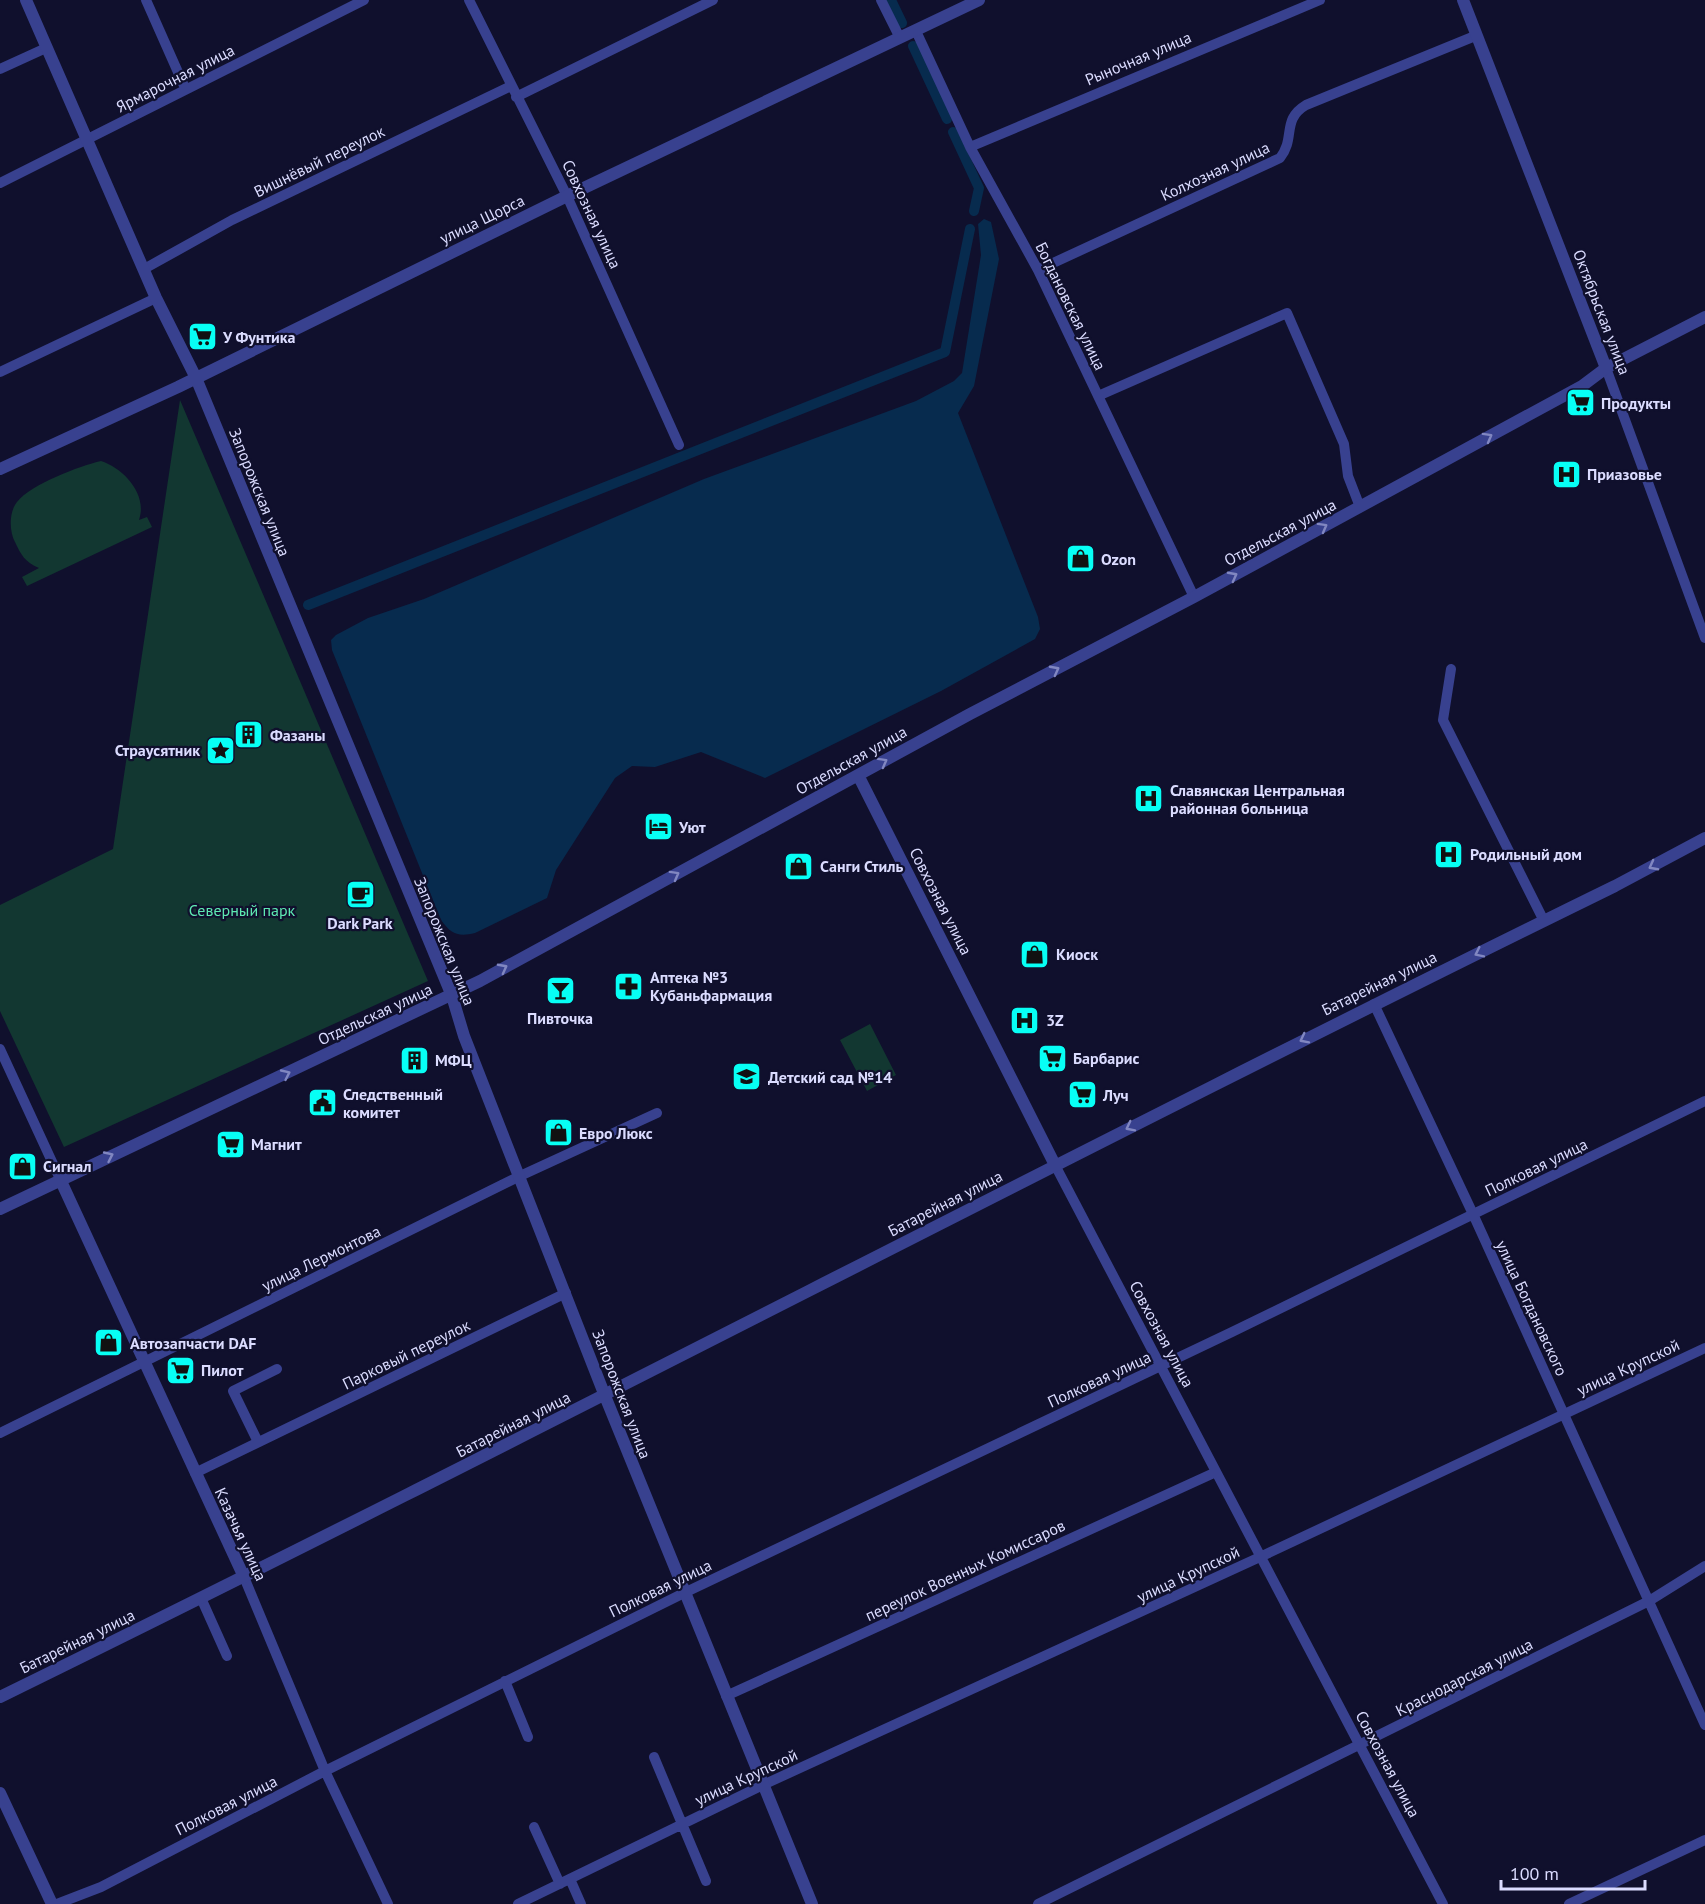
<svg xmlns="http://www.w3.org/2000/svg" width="1705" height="1904" font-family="'PT Sans',sans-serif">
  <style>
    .green { fill: #123731 }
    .water { fill: #072b4e }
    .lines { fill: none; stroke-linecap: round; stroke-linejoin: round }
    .canal { stroke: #072b4e; stroke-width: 10 }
    .minor { stroke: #38418f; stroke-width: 10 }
    .tertiary { stroke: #38418f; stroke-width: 12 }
    .oneway { stroke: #8187c1 }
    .labels { text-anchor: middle; stroke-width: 4.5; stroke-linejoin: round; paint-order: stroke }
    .street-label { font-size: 16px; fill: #dbdcff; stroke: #10102d }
    .poi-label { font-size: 16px; font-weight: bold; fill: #dbdcff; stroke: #10102d; text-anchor: start }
    .park-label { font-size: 16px; fill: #5ee9b2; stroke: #10102d }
  </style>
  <rect width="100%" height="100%" fill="#10102d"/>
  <path class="green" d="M180,400L428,981L64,1147L0,1011V905L113,849Z
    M101,461C123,468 148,494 139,520L147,517L152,527L27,586L22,577L39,568C25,562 21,555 15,542C9,531 9,512 17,502C31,484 80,466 101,461Z
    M870,1024L896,1075L867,1091L840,1040Z"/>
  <path class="water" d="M984,219L991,222L999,259L974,386L958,413L1038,617L1040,629L1035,639L941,691L765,778L701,752L655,767L632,766L615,778L556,870L547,898L475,933C458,937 451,934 441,920L332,650L331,640L336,635L368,618L424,599L704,479L916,401L954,381L962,373L981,255L978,224Z"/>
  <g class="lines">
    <path class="canal" d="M891,0L902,23
      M913,46L947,119
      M953,132L979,188L974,211
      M308,605L945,352L970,229"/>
    <path class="minor" d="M146,0L185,88
      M469,0L567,196L679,445
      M881,0L900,38
      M916,31L970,147L1038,270L1194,597
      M0,69L46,48
      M516,97L713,0
      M970,147L1320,0
      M0,183L364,0
      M144,269L232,220L511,86
      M1038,270L1280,158C1296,138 1281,120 1306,105L1475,36
      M1606,368L1705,638
      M0,372L156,298
      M1098,396L1287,313L1344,444L1348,476L1360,507
      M1451,669L1443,720L1544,921
      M1374,1004L1473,1214L1705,1725
      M0,1049L60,1179
      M1055,1165L1443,1904
      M0,1433L520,1176L657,1113
      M258,1442L233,1391L277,1369
      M195,1473L566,1293
      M244,1577L325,1771L388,1904
      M201,1598L227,1656
      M505,1681L528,1737
      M726,1696L1216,1472
      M654,1757L706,1881
      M534,1827L560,1884
      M570,1879L581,1904
      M57,1904L101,1887L325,1771L684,1593L1232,1332L1705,1101
      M518,1904L765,1784L1260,1557L1705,1348
      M1038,1904L1649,1601L1705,1566
      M1569,1904L1705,1840"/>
    <path class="tertiary" d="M26,0L156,298L196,378L452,996L464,1036L605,1396L812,1904
      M1463,0L1606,368
      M0,469L178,387L567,196L979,0
      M858,775L1055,1165
      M60,1179L244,1577
      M0,1209L480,981L970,714L1194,597L1582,386L1606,368L1705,317
      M0,1697C541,1432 1074,1151 1615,886L1705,838
      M0,1793L52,1904"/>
  </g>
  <defs><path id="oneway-chevron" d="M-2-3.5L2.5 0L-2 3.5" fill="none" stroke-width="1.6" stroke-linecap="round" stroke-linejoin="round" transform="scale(1.5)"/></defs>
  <g class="oneway">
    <use href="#oneway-chevron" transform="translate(1488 437) rotate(-29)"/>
    <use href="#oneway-chevron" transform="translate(1323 527) rotate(-29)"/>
    <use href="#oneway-chevron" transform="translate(1233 576) rotate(-28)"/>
    <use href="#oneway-chevron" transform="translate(1055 670) rotate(-28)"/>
    <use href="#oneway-chevron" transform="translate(883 762) rotate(-29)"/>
    <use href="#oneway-chevron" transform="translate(1653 866) rotate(152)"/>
    <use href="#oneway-chevron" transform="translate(675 875) rotate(-29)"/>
    <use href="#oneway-chevron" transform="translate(1479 953) rotate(154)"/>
    <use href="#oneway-chevron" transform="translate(503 968) rotate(-28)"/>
    <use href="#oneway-chevron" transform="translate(1304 1039) rotate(153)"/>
    <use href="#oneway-chevron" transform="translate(286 1074) rotate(-25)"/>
    <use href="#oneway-chevron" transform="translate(1130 1127) rotate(153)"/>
    <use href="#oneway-chevron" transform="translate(109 1156) rotate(-25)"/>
  </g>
  <defs>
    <symbol id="supermarket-square" viewBox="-11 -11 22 22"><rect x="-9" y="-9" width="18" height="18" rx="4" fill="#07fff5" stroke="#10102d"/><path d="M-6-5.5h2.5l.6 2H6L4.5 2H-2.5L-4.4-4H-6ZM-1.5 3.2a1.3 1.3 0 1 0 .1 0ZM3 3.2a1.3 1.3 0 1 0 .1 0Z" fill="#111"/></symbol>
    <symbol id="hospital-square" viewBox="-11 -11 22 22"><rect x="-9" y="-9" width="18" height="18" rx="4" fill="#07fff5" stroke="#10102d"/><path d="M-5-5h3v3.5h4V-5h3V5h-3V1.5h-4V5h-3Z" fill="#111"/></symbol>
    <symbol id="shop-square" viewBox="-11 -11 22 22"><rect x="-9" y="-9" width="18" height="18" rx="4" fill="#07fff5" stroke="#10102d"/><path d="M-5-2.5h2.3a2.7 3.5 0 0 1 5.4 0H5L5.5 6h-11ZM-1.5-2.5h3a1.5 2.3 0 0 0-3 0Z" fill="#111"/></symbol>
    <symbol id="building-square" viewBox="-11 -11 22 22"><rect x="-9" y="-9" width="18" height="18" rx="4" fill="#07fff5" stroke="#10102d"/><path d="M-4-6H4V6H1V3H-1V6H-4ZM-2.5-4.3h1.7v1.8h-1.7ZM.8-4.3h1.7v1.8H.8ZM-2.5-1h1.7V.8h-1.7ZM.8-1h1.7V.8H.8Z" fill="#111"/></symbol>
    <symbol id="sight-square" viewBox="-11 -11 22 22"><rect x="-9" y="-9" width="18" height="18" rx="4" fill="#07fff5" stroke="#10102d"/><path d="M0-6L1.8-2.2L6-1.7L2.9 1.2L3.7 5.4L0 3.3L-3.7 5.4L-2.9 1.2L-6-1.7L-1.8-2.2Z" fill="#111"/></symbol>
    <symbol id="hotel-square" viewBox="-11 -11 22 22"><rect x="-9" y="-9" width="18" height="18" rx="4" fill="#07fff5" stroke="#10102d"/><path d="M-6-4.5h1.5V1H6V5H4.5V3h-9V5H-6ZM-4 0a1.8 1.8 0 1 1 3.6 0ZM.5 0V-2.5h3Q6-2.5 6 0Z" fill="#111"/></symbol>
    <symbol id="cafe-square" viewBox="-11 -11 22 22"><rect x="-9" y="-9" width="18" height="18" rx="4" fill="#07fff5" stroke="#10102d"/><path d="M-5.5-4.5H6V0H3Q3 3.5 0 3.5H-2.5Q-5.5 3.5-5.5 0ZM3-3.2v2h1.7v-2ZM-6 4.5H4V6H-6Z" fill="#111"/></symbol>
    <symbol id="pharmacy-square" viewBox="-11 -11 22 22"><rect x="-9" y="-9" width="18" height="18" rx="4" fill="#07fff5" stroke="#10102d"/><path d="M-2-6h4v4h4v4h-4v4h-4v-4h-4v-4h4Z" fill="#111"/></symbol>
    <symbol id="bar-square" viewBox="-11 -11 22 22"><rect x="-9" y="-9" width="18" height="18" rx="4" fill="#07fff5" stroke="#10102d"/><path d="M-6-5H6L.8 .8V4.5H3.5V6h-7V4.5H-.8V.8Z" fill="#111"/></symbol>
    <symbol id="school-square" viewBox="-11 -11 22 22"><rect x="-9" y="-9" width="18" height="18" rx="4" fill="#07fff5" stroke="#10102d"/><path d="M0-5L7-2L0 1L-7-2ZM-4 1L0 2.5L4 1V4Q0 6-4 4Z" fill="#111"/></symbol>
    <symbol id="civic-square" viewBox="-11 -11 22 22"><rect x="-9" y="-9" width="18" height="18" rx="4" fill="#07fff5" stroke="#10102d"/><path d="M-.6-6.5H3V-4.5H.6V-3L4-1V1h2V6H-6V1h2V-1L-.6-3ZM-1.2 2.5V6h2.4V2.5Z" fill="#111"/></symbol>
  </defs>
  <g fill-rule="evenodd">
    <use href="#supermarket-square" x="186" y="320" width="33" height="33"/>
    <use href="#supermarket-square" x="1564" y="386" width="33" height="33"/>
    <use href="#hospital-square" x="1550" y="458" width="33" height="33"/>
    <use href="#shop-square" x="1064" y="542" width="33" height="33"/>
    <use href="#building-square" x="232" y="718" width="33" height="33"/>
    <use href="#sight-square" x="204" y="734" width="33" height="33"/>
    <use href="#hospital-square" x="1132" y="782" width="33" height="33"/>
    <use href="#hotel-square" x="642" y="810" width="33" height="33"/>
    <use href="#hospital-square" x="1432" y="838" width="33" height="33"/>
    <use href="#shop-square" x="782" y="850" width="33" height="33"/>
    <use href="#cafe-square" x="344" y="878" width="33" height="33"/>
    <use href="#shop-square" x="1018" y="938" width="33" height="33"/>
    <use href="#pharmacy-square" x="612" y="970" width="33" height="33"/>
    <use href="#bar-square" x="544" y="974" width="33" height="33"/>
    <use href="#hospital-square" x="1008" y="1004" width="33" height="33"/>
    <use href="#supermarket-square" x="1036" y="1042" width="33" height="33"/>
    <use href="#building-square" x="398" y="1044" width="33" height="33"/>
    <use href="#school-square" x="730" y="1060" width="33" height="33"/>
    <use href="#supermarket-square" x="1066" y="1078" width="33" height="33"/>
    <use href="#civic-square" x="306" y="1086" width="33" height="33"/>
    <use href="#shop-square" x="542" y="1116" width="33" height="33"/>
    <use href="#supermarket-square" x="214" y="1128" width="33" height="33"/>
    <use href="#shop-square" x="6" y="1150" width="33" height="33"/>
    <use href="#shop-square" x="92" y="1326" width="33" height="33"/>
    <use href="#supermarket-square" x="164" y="1354" width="33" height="33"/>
  </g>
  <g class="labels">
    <g class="street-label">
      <text transform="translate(1138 58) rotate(-23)" y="6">Рыночная улица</text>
      <text transform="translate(175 78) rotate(-27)" y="6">Ярмарочная улица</text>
      <text transform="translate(319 161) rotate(-26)" y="6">Вишнёвый переулок</text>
      <text transform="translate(1215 171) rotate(-25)" y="6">Колхозная улица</text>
      <text transform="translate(592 214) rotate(65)" y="6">Совхозная улица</text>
      <text transform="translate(482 219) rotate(-26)" y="6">улица Щорса</text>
      <text transform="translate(1071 306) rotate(64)" y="6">Богдановская улица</text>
      <text transform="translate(1602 312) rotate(69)" y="6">Октябрьская улица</text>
      <text transform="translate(260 492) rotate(68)" y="6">Запорожская улица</text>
      <text transform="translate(1280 532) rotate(-28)" y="6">Отдельская улица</text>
      <text transform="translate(851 760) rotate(-29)" y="6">Отдельская улица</text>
      <text transform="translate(941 901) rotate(63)" y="6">Совхозная улица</text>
      <text transform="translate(445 941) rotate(68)" y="6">Запорожская улица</text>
      <text transform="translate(1379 983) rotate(-26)" y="6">Батарейная улица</text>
      <text transform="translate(375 1014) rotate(-25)" y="6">Отдельская улица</text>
      <text transform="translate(1536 1167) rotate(-26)" y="6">Полковая улица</text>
      <text transform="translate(945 1203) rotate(-27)" y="6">Батарейная улица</text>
      <text transform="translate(321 1258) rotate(-26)" y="6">улица Лермонтова</text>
      <text transform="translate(1532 1308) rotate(65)" y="6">улица Богдановского</text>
      <text transform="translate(1162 1334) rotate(62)" y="6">Совхозная улица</text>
      <text transform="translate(406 1354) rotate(-26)" y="6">Парковый переулок</text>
      <text transform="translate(1628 1367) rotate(-25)" y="6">улица Крупской</text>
      <text transform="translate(1099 1379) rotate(-25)" y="6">Полковая улица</text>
      <text transform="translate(622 1394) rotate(69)" y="6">Запорожская улица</text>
      <text transform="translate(513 1424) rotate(-27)" y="6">Батарейная улица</text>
      <text transform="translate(241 1534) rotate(65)" y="6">Казачья улица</text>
      <text transform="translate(965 1570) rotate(-25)" y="6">переулок Военных Комиссаров</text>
      <text transform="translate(1188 1574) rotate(-25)" y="6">улица Крупской</text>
      <text transform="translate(660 1588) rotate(-26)" y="6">Полковая улица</text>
      <text transform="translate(77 1641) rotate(-26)" y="6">Батарейная улица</text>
      <text transform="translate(1464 1677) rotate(-27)" y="6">Краснодарская улица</text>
      <text transform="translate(1388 1764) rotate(62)" y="6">Совхозная улица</text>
      <text transform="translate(746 1777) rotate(-25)" y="6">улица Крупской</text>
      <text transform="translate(226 1805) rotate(-27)" y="6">Полковая улица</text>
    </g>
    <g class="poi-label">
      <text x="223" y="343">У Фунтика</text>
      <text x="1601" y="409">Продукты</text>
      <text x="1587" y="480">Приазовье</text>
      <text x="1101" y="565">Ozon</text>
      <text x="270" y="741">Фазаны</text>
      <text x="200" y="756" text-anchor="end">Страусятник</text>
      <text x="1170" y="796">Славянская Центральная<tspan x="1170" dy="18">районная больница</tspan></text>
      <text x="679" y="833">Уют</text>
      <text x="1470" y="860">Родильный дом</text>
      <text x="820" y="872">Санги Стиль</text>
      <text x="360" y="929" text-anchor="middle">Dark Park</text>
      <text x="1056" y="960">Киоск</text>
      <text x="650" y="983">Аптека №3<tspan x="650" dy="18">Кубаньфармация</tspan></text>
      <text x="560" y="1024" text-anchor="middle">Пивточка</text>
      <text x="1046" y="1026">3Z</text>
      <text x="1073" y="1064">Барбарис</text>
      <text x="435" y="1066">МФЦ</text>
      <text x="768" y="1083">Детский сад №14</text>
      <text x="343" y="1100">Следственный<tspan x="343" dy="18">комитет</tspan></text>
      <text x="1103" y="1101">Луч</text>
      <text x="579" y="1139">Евро Люкс</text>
      <text x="251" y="1150">Магнит</text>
      <text x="43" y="1172">Сигнал</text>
      <text x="130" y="1349">Автозапчасти DAF</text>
      <text x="201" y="1376">Пилот</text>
    </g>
    <g class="park-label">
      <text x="242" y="916">Северный парк</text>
    </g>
  </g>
  <path d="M1501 1880v9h144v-9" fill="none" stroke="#dbdcff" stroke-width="3"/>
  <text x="1510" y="1880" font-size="18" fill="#dbdcff" stroke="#10102d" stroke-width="4.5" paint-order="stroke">100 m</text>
</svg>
